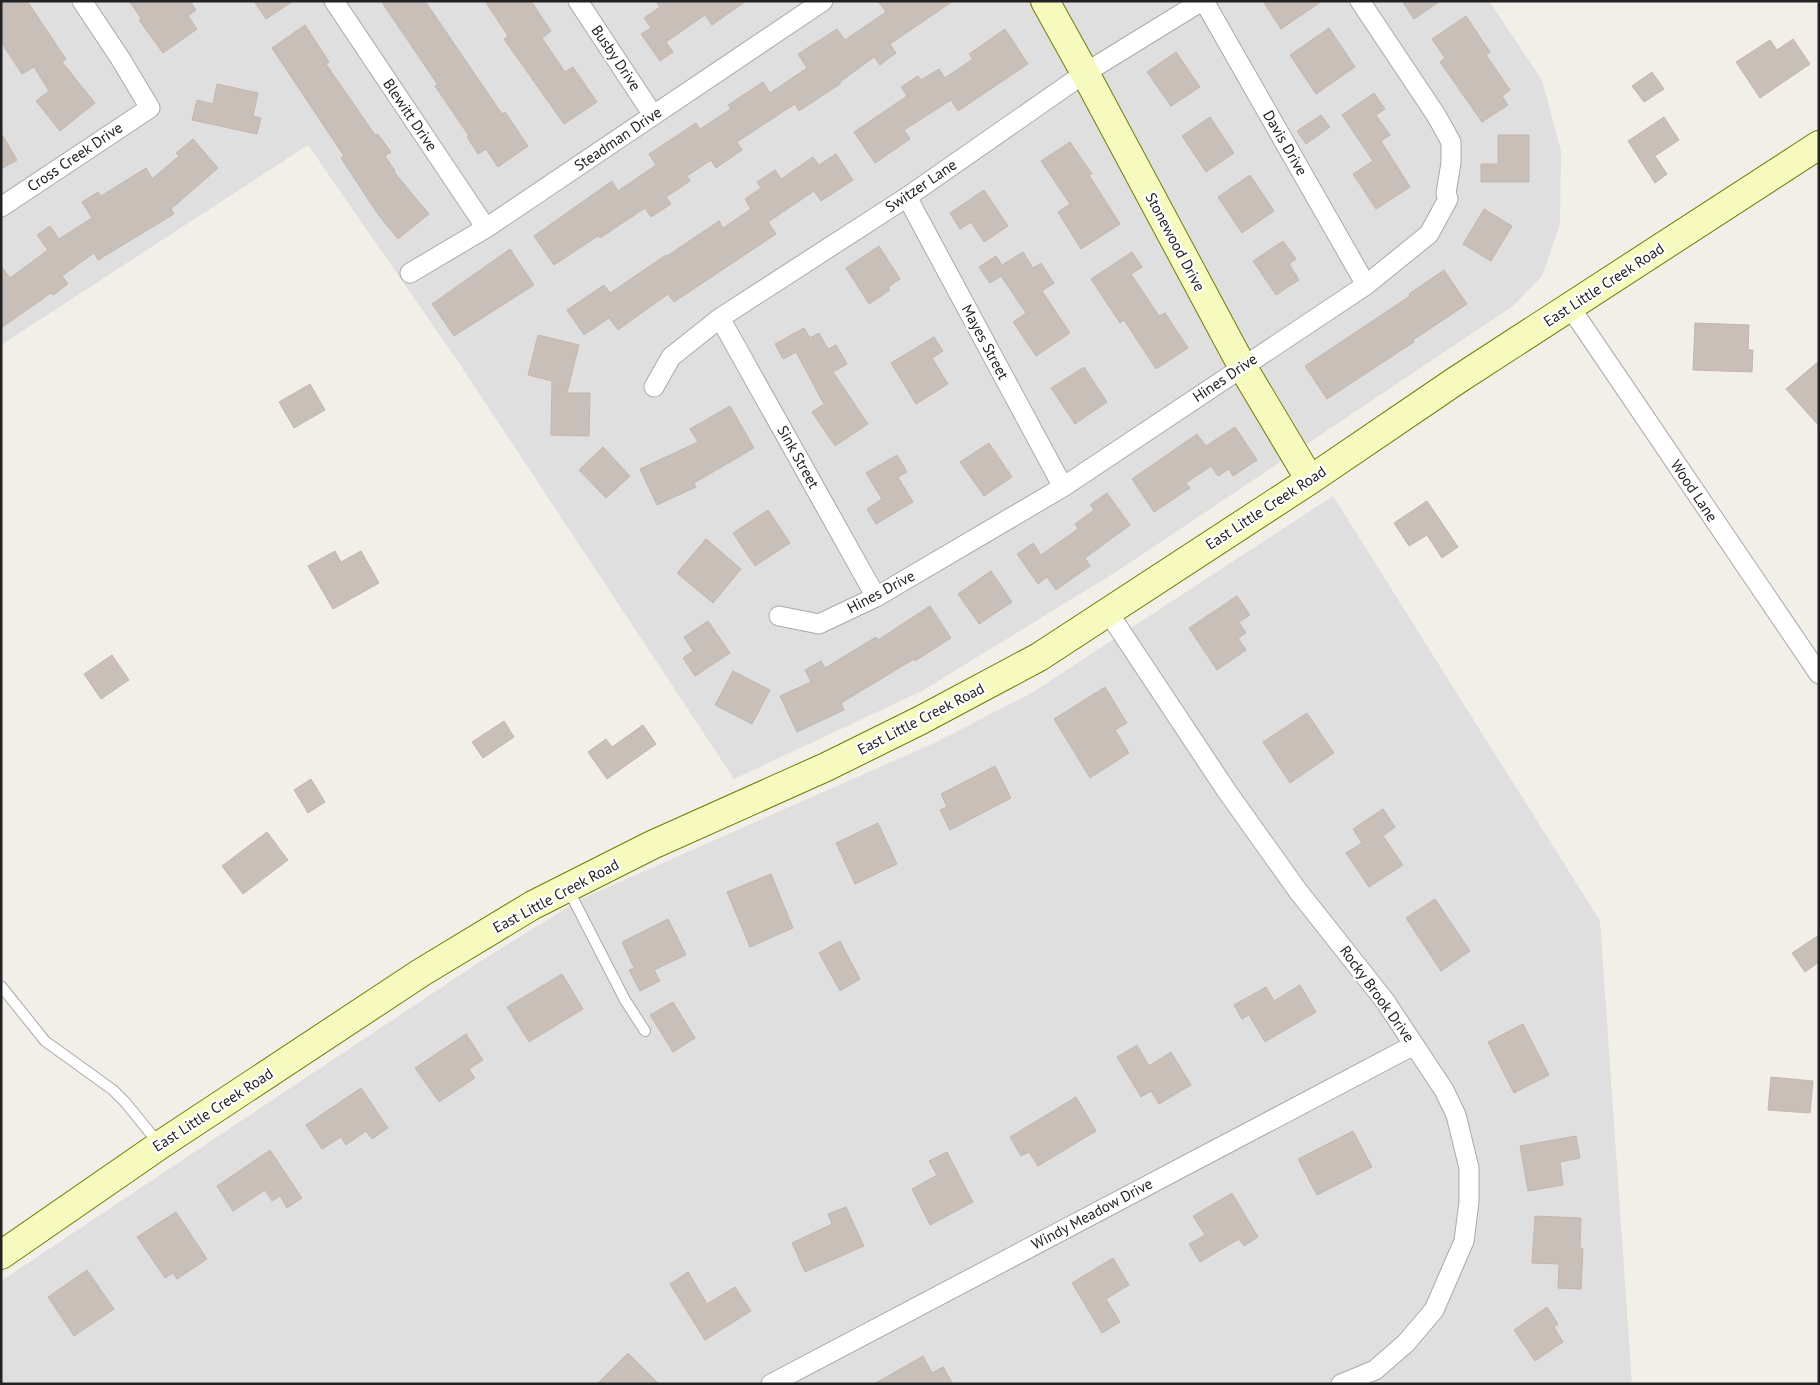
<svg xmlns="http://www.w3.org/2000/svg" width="1820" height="1385" font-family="'PT Sans',sans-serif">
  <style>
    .residential { fill: #e0dfdf }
    .building { fill: #c7bfb8; stroke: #c4b6ab }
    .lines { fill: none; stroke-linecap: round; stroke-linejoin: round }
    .lane-casing { stroke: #a9a9a9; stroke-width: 12 }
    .street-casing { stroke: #a9a9a9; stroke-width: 21 }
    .secondary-casing { stroke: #707d05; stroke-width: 30 }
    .lane { stroke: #fff; stroke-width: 10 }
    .street { stroke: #fff; stroke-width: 19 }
    .secondary { stroke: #f7fabf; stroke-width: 28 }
    .labels { text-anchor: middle; stroke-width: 4.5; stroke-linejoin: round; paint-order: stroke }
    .street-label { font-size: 15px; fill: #222; stroke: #fff }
  </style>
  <rect width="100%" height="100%" fill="#f2efe9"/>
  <path class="residential" d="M1,1H1489L1542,80L1561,151L1560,224L1542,276L1513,306L1119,570L922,691L734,779L459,363L308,145L1,345Z
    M1333,496L1600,921L1632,1384H1V1281L484,959L581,899L932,744L1030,694Z"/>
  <path class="building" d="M1,1H27L66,59L62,62L95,103L60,131L36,101L49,91L34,67L22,74L1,42Z
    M129,1H190L196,10L188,16L197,29L163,53L139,20L141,18Z
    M254,1H293L266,19Z
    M381,1H425L502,114L505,112L528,146L498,167L486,149L478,154L467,137L469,136L435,86L438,85Z
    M485,1H531L551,31L542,38L565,72L573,67L597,102L564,124L504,39L508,36Z
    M656,1H746L712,25L705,15L666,42L673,52L660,61L641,34L651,28L644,18L660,7Z
    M878,1H953L890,44L896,53L880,65L874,57L840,82V84L799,111L795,104L737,142L742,150L716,168L711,160L687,176L690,181L666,197L671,204L651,217L645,208L600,238L598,236L554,265L534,236L612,181L618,191L656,165L649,154L696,123L700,129L731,109L728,105L763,82L770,93L807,68L798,54L837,29L845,40L886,12Z
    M1263,1H1322L1281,29Z
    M1402,1H1440L1414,19Z
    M1466,16L1490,52L1486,55L1510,90L1502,96L1508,105L1482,122L1440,62L1445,58L1432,39Z
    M305,25L329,62L326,64L375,135L378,134L391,152L385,156L395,171L394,172L429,214L398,239L377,213L341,158L344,156L272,48Z
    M1329,28L1355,67L1316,94L1290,55Z
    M1005,29L1028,64L958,111L951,100L904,130L910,139L875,163L854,132L907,96L901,87L918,76L921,80L939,69L945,78L973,59L969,54Z
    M1793,39L1810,64L1760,98L1736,62L1770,40L1777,50Z
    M1176,52L1200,87L1171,106L1147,72Z
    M1652,72L1664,89L1644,102L1632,86Z
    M217,84L258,93L253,116L261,118L257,134L192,120L197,100L213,104Z
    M1374,93L1385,109L1376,115L1390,135L1381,141L1410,187L1376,209L1353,174L1373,161L1342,115Z
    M1321,115L1330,127L1306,144L1297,131Z
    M1210,117L1234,153L1206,172L1182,136Z
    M1664,117L1679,140L1655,156L1667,174L1655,183L1628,141Z
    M1,133L17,160L1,169Z
    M1498,135H1529V182H1481V164H1498Z
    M193,139L218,168L171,209L174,214L98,260L94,253L62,276L68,284L53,295L51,293L1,328V266L10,278L48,250L37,235L50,226L59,239L92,218L82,202L98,192L101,196L146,168L152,179L179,156L176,153Z
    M1070,142L1092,174L1089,175L1120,224L1081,249L1058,212L1070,204L1041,161Z
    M836,154L853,180L821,201L814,191L768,222L776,234L674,302L668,294L618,330L609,318L584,335L567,310L604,285L610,293L666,255L667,256L719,221L723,228L751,209L745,199L761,188L757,182L775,170L781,179L813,157L819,165Z
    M1250,175L1274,211L1242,233L1218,197Z
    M984,190L1008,226L984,242L971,222L960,229L950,213Z
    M1484,209L1512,226L1491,261L1463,244Z
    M1283,241L1296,259L1289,264L1299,280L1276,295L1253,261Z
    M879,246L900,279L888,287L890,290L869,304L846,268Z
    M510,249L534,285L454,336L432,304Z
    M1023,252L1033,268L1041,263L1054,283L1042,291L1070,333L1036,356L1013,322L1026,313L1001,276L990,283L979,267L996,256L1002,265Z
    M1132,252L1142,267L1131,274L1159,316L1165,313L1188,348L1156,369L1124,320L1120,323L1091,279Z
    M1444,270L1467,304L1413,340L1414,342L1327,399L1305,366L1410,296L1409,294Z
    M1695,323L1749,325L1748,350H1753L1752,372L1693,370Z
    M804,328L810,338L819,333L828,349L836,345L847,364L833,372L868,424L835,446L812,412L824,404L796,352L783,359L775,344Z
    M538,335L579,345L567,393H590L589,436L551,435L552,381L528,375Z
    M934,337L943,351L932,358L948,384L916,404L891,363Z
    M1819,361V426L1786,389Z
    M1084,367L1107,402L1075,424L1051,388Z
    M310,384L325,410L294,428L279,402Z
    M730,406L754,448L694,483L696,487L657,505L640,469L698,442L690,429Z
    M1235,427L1257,460L1233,476L1229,469L1218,476L1211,466L1186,483L1190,488L1154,512L1132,479L1197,434L1206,446Z
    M989,443L1012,477L984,496L960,462Z
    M603,447L630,476L606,498L579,470Z
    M897,455L907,472L898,477L913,502L876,524L867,509L882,499L866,473Z
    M1107,493L1130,525L1085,558L1090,566L1056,590L1047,577L1038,584L1017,554L1033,543L1041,555L1078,529L1075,524L1094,510L1090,505Z
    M1427,501L1458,547L1442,558L1427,535L1409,546L1394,523Z
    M768,510L790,543L755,566L733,533Z
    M706,539L741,569L713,603L677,573Z
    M335,551L341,562L361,551L379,583L333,609L308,566Z
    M991,571L1012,602L979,624L958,594Z
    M1237,596L1250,615L1239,622L1246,633L1238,638L1246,650L1217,670L1189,628Z
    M930,606L951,638L915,661L914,659L841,703L844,710L797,732L780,696L811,682L805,670L821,661L825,668L876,637L878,640Z
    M708,621L730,653L695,676L683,658L693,651L684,637Z
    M112,655L129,680L101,699L84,674Z
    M733,671L770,690L752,724L715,705Z
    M1105,687L1127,723L1115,730L1129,753L1090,778L1054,719Z
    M1307,713L1334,753L1290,783L1263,742Z
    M504,721L514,737L483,758L472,742Z
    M643,725L656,744L607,779L588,752L606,739L612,747Z
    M995,766L1011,798L950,830L940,810L947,807L941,794Z
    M311,779L325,802L308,813L294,790Z
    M1383,809L1395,827L1383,836L1403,865L1369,887L1346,853L1362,843L1353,829Z
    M878,823L897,864L855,884L836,843Z
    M267,832L288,860L243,894L222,866Z
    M771,874L793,928L750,947L727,892Z
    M1435,899L1470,951L1441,971L1406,918Z
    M668,919L686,955L654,970L660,981L640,991L629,970L634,968L622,942Z
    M1819,935V962L1805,972L1792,953Z
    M840,941L860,979L840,991L819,953Z
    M562,974L583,1009L529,1042L507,1007Z
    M1300,985L1316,1012L1265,1042L1249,1015L1242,1019L1234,1005L1266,987L1274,1001Z
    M673,1002L695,1038L673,1052L650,1015Z
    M1523,1024L1549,1075L1514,1093L1488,1042Z
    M466,1034L483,1060L469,1069L475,1078L439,1102L415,1068Z
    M1137,1045L1149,1066L1171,1052L1191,1085L1159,1104L1151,1091L1141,1097L1117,1057Z
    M1771,1077L1813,1081L1810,1113L1768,1110Z
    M361,1088L388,1128L372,1139L366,1131L346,1145L341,1137L322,1149L306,1125Z
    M1076,1097L1096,1131L1038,1166L1029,1152L1021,1156L1010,1137Z
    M1353,1131L1372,1167L1317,1195L1298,1159Z
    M1576,1136L1580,1158L1560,1162L1563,1185L1528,1191L1520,1146Z
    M270,1150L302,1198L287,1208L280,1196L272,1201L265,1190L233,1211L217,1186Z
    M947,1152L973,1202L930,1225L912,1189L937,1175L929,1161Z
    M1232,1193L1258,1237L1244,1246L1239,1239L1200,1262L1189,1244L1205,1235L1193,1216Z
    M846,1207L864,1246L805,1272L792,1243L832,1224L828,1214Z
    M176,1212L207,1259L177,1279L173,1273L165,1278L137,1237Z
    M1535,1216L1581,1218L1580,1248L1583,1249L1581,1289L1558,1288L1559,1264L1532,1263Z
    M1113,1258L1129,1285L1106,1299L1120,1322L1102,1333L1072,1283Z
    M87,1270L114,1309L74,1336L48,1297Z
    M688,1272L707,1304L735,1287L751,1311L705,1340L670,1284Z
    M1547,1307L1558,1324L1554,1327L1563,1342L1535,1361L1514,1330Z
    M628,1353L659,1384H597Z
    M923,1356L932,1373L943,1367L953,1384H874Z"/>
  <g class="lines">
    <defs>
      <path id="lane" d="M568,889L625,1000L645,1031
        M1,986L45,1041L113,1090L125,1102L160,1145"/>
      <path id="street" d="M334,1L486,228
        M578,1L653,115
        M1204,1L1366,285
        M907,197L1063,487
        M1,207L150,108L120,58L82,1
        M410,273L486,228L823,1
        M1570,307L1819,674
        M720,318L876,597
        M654,387L671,357L720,318L907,197L1085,73L1202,1
        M1108,612L1226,790L1298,891L1385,1001L1444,1090L1456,1115L1469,1168V1202L1464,1241L1434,1310L1406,1343L1375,1370L1341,1384
        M779,616L819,624L876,597L1063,487L1366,285L1429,234L1448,199L1446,193L1451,163V142L1436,115L1360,1
        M771,1384L1414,1045"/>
      <path id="secondary" d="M1045,1L1085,73L1242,366L1310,480
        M1,1255L160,1145L422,972L533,905L652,845L826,767L921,720L1039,657L1310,480L1457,380L1819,145"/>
    </defs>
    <use href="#lane" class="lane-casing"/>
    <use href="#street" class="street-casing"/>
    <use href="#secondary" class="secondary-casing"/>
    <use href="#lane" class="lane"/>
    <use href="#street" class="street"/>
    <use href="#secondary" class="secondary"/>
  </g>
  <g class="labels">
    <g class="street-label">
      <text transform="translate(616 58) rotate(56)" y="5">Busby Drive</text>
      <text transform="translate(410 115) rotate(56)" y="5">Blewitt Drive</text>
      <text transform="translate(618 139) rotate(-34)" y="5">Steadman Drive</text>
      <text transform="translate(1285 143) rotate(60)" y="5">Davis Drive</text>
      <text transform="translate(75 157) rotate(-34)" y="5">Cross Creek Drive</text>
      <text transform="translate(921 186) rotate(-34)" y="5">Switzer Lane</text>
      <text transform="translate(1175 242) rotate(62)" y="5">Stonewood Drive</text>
      <text transform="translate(1604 285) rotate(-33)" y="5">East Little Creek Road</text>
      <text transform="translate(985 342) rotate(62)" y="5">Mayes Street</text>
      <text transform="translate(1225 378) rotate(-34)" y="5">Hines Drive</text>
      <text transform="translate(798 457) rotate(61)" y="5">Sink Street</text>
      <text transform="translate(1694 491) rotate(56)" y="5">Wood Lane</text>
      <text transform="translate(1266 508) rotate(-33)" y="5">East Little Creek Road</text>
      <text transform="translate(881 592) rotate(-28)" y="5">Hines Drive</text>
      <text transform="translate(921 719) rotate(-27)" y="5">East Little Creek Road</text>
      <text transform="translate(556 896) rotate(-28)" y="5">East Little Creek Road</text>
      <text transform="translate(1377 994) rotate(54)" y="5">Rocky Brook Drive</text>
      <text transform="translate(213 1110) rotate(-33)" y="5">East Little Creek Road</text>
      <text transform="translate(1092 1214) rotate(-28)" y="5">Windy Meadow Drive</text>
    </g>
  </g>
  <rect width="1820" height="1385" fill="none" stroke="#222222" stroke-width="5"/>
</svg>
